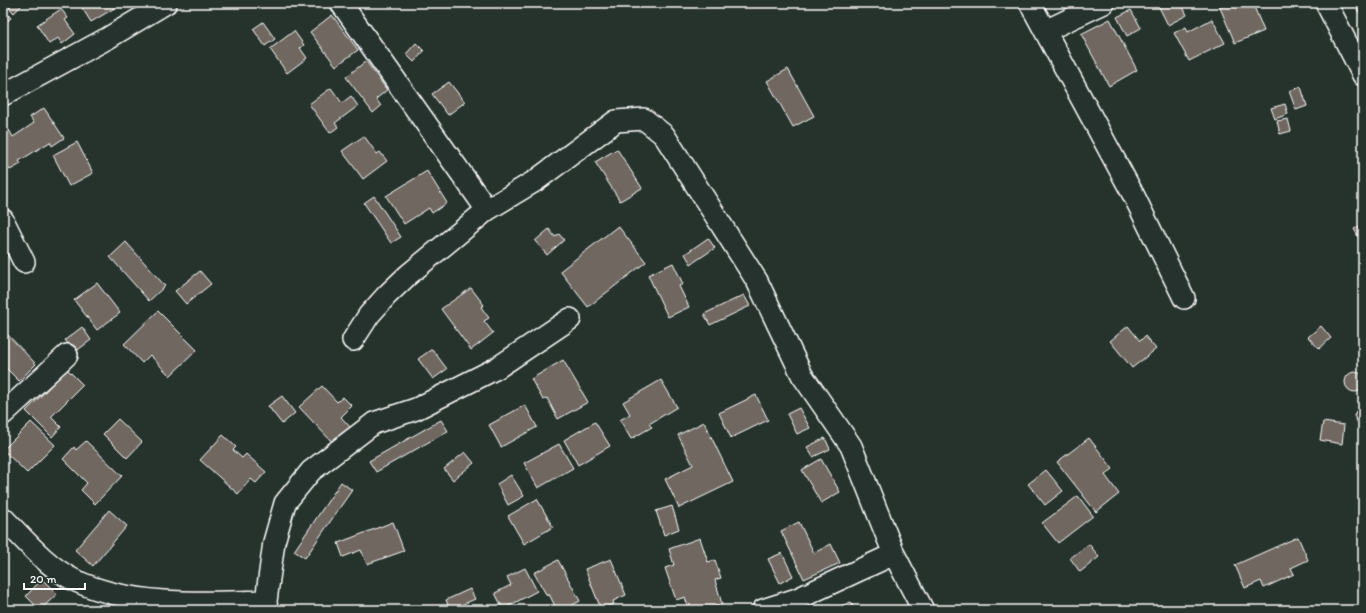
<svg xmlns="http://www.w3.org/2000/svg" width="1366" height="613" font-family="Itim,sans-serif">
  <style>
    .building { fill: #706760; stroke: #fff }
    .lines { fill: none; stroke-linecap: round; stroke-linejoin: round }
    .street-casing { stroke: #fff; stroke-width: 24 }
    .street { stroke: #26332d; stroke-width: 21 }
  </style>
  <rect width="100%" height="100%" fill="#26332d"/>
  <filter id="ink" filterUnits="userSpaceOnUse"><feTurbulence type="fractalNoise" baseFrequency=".025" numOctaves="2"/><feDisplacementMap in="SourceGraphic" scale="8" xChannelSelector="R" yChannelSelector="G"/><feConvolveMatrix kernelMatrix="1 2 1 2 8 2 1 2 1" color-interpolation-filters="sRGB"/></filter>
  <g filter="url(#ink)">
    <path class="building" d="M5,3H24L14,13Z
      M79,3H123L91,22Z
      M1157,3H1181L1187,15L1168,25Z
      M1218,3H1256L1253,4L1264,31L1235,43Z
      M1363,4V17L1357,10Z
      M3,9L11,18L3,25Z
      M61,9L68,18L65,20L75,34L62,44L58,38L49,44L37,25Z
      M1131,10L1141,28L1127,36L1117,17Z
      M332,15L358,50L336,66L310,32Z
      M1110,19L1137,70L1109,86L1081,34Z
      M1212,19L1225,43L1189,61L1174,33L1186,27L1188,32Z
      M263,22L275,39L265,46L253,29Z
      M294,31L304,45L300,48L307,58L287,73L270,49Z
      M416,43L424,51L414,62L406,54Z
      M366,61L387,90L376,99L381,106L373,113L346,77Z
      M788,69L814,116L793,127L767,81Z
      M449,82L465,102L448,115L432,94Z
      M1301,87L1307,106L1296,110L1289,91Z
      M331,88L342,103L351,96L358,106L335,123L338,127L330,133L309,104Z
      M1285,104L1288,114L1275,119L1271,108Z
      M44,108L64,138L52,146L50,142L19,161L21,164L10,170L3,159V134L9,130L13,137L34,123L30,117Z
      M1288,119L1291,131L1280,134L1277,121Z
      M364,136L377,154L380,152L387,161L363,179L342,151Z
      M77,142L93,173L69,186L53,155Z
      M617,149L642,188L620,201L595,162Z
      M427,171L447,203L432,213L429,208L404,224L386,196Z
      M374,196L401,237L391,243L364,203Z
      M1363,224V245L1354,229Z
      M618,226L646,262L588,307L560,271Z
      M549,229L555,237L559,234L564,240L547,255L535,241Z
      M708,238L715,248L691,264L685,254Z
      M126,242L165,286L149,301L110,257Z
      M673,263L683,284L679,286L689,307L668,317L648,275Z
      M200,271L211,284L186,304L175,291Z
      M97,283L120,313L97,330L74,300Z
      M471,288L484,305L481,307L489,318L484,321L493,333L471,350L441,309Z
      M744,295L750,306L710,325L704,314Z
      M158,311L197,350L170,376L150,355L142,363L124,344Z
      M1128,326L1140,341L1145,336L1156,349L1132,368L1110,341Z
      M1321,326L1331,338L1319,349L1308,337Z
      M82,327L91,340L75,352L65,340Z
      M3,330L36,364L19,381L3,365Z
      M432,349L447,369L433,379L418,359Z
      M563,360L588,402L558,419L547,398L543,400L531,379Z
      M67,369L83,385L51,417L61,427L52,437L26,411Z
      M1345 382a10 10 0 1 1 20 0a10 10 0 1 1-20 0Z
      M661,380L677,407L649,424L652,427L631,439L620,420L630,414L623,402Z
      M322,386L337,402L343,397L352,406L341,417L351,428L334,444L299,407Z
      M756,395L768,420L731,438L719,413Z
      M282,396L295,413L282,424L268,406Z
      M525,405L537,427L501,447L489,425Z
      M799,408L810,428L797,434L787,414Z
      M1359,409L1363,410L1362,423H1358L1354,416L1356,411Z
      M118,419L142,442L127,458L103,434Z
      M441,420L448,431L376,472L369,461Z
      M31,422L55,445L27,473L3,450Z
      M595,422L610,446L578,465L564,440Z
      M704,422L733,482L679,508L665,479L693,465L678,435Z
      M1323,422L1344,425L1342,444L1320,440Z
      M223,435L236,447L233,450L242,458L246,454L266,472L256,483L251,479L238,494L200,460Z
      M825,438L830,449L813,457L807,447Z
      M1089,438L1113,469L1105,475L1119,494L1096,512L1057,462Z
      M86,441L122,476L95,504L81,490L87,483L63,459L74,447L76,450Z
      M559,444L573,468L538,488L524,463Z
      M465,452L474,463L453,480L444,469Z
      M821,459L840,492L821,503L802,470Z
      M1046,470L1063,491L1045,505L1028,484Z
      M511,475L524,496L508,505L497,484Z
      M341,482L352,490L305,558L294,551Z
      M1078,496L1093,516L1058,543L1042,523Z
      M537,499L553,527L524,544L508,516Z
      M672,506L679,529L664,535L656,511Z
      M109,510L127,526L93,566L75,550Z
      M393,522L404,551L367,564L361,550L343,557L338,543Z
      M799,522L814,553L831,544L840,563L804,579L781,531Z
      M1298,537L1308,560L1291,568L1294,574L1264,588L1261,581L1245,588L1235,565Z
      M700,538L708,562L715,560L721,578L715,580L722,604L704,610H689L685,597L676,600L665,568L674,565L669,549Z
      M1089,544L1099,557L1080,572L1070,558Z
      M782,553L793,576L780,583L768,559Z
      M611,559L626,595L613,601L614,604L601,609L585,569Z
      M558,560L580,601L563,610H557L549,594L547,596L534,573Z
      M525,568L537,591L503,609L495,593L511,585L507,577Z
      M42,579L57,594L40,610L26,596Z
      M470,589L475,599L450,610L446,600Z
      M851,602L854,610H831Z"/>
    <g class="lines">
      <defs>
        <path id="street" d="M341,3L487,210
          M1030,3L1134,196L1184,298
          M1326,3L1363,75
          M1045,31L1104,3
          M3,95L108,38L166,3
          M3,220L24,262
          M353,340L369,315L387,295L408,275L487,210L535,181L616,121L644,119L664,135L757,281L802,375L851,446L894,554L923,610
          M3,414L67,355
          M3,518C25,540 46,566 74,580C131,607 204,603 266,601
          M267,610L266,601L274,542L285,503L311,471L374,423L416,409L497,368L570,319
          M763,610L797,599L894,554"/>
      </defs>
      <use href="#street" class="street-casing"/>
      <use href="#street" class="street"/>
    </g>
  </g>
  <rect width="1366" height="613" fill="none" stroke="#26332d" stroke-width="16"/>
  <rect x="8" y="8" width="1350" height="597" fill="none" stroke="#fff" stroke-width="1.5" filter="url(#ink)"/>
  <path d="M24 583v6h61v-6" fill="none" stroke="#ffffff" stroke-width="2"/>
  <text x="30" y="583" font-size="12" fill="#ffffff" stroke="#26332d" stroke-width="3" paint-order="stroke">20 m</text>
</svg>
